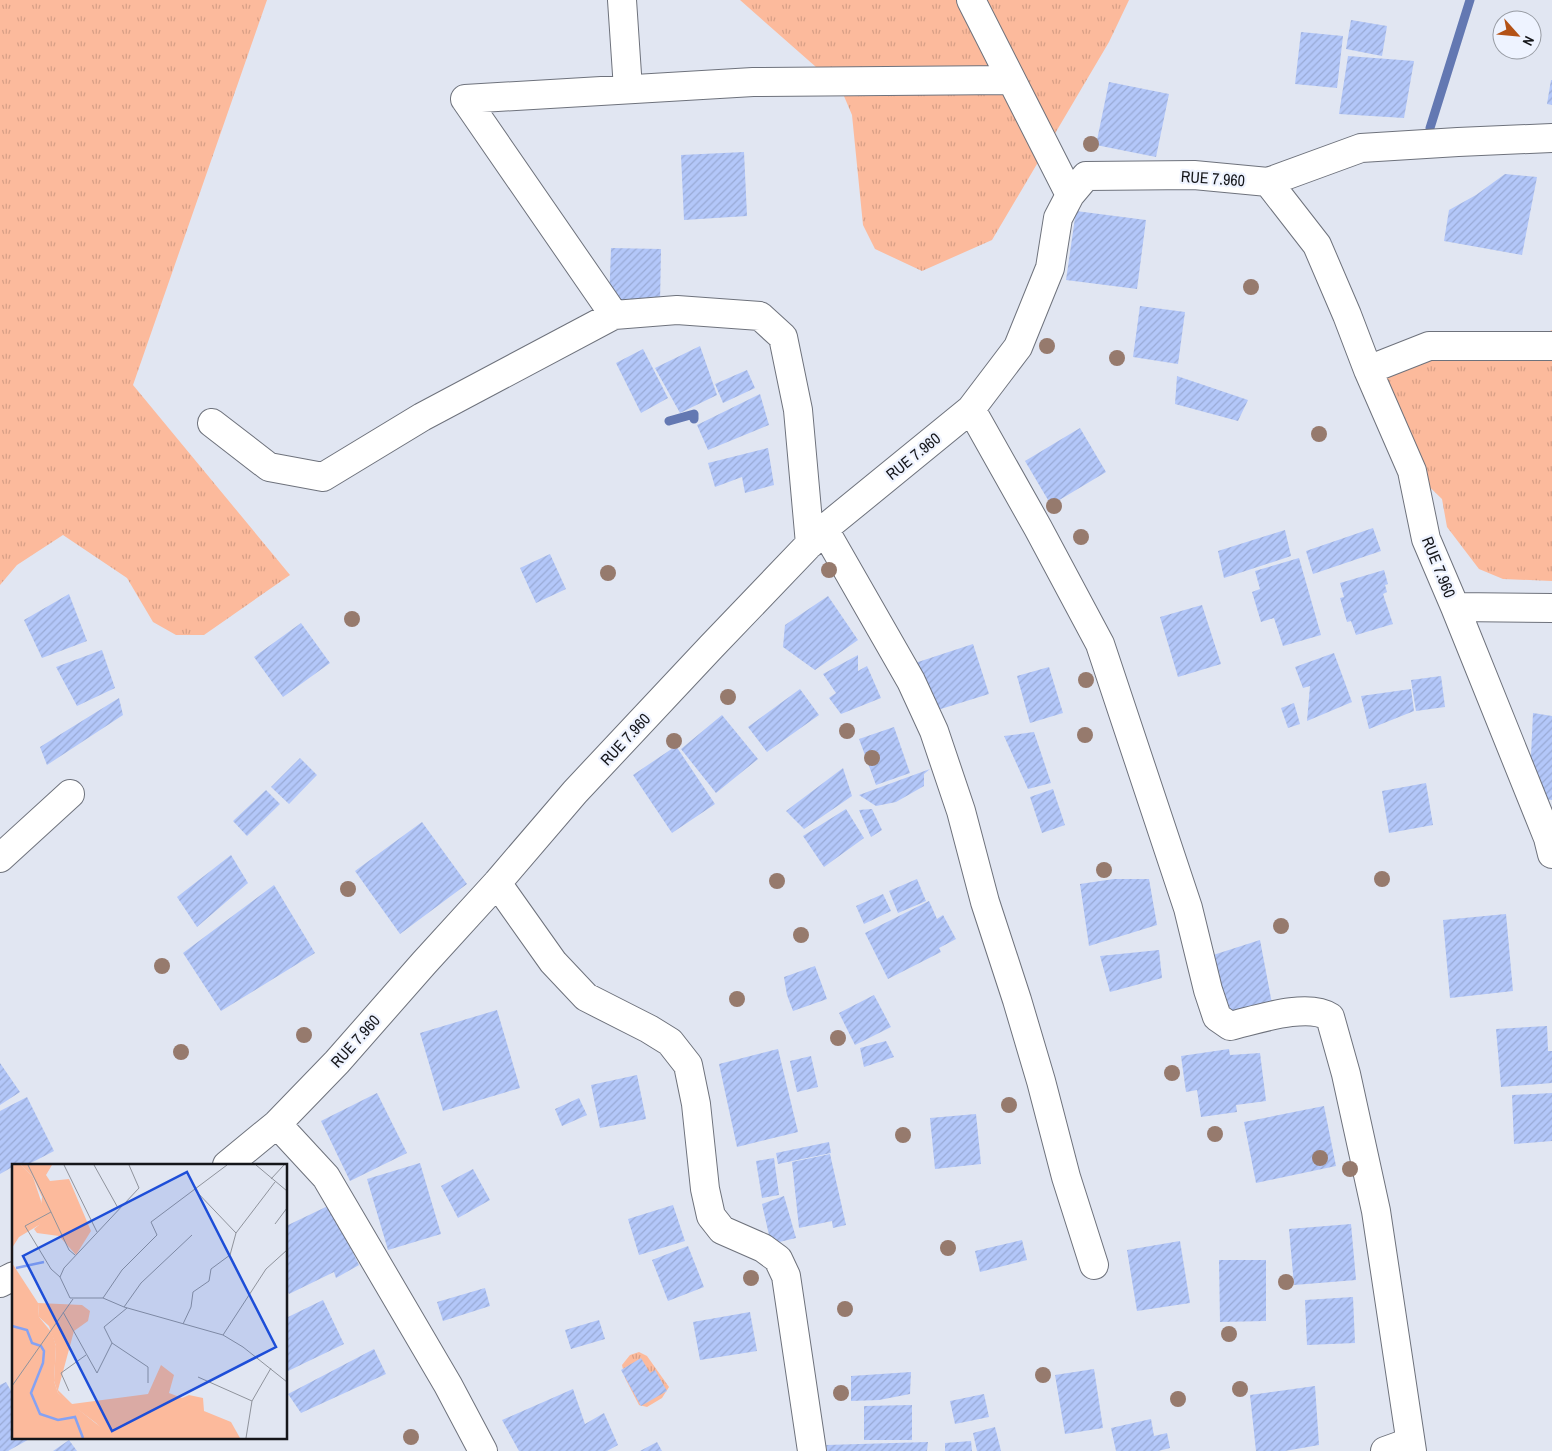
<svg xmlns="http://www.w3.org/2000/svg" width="1552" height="1451" font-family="'Archivo Narrow',sans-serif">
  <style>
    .grass { fill: url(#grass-tufts) }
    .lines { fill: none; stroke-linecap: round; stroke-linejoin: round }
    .stream { stroke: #6378b2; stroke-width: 9 }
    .building { fill: url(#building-hatch) }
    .minor-casing { stroke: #6e727c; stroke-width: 30 }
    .minor { stroke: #fff; stroke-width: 28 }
    .tree { fill: #967a6d }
    .labels { text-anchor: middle; stroke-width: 4.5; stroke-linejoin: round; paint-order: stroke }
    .street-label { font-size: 16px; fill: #15161a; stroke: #eef3ff }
    .inset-river { fill: none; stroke: #85a2f3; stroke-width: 2.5 }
    .inset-road { fill: none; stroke: #8f939c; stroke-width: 1 }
    .view { fill: #1d4ed8; fill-opacity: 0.15; stroke: #1d4ed8; stroke-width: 2.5 }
    .inset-edge { fill: none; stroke: #15161a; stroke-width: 2.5 }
  </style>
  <defs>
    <pattern id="grass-tufts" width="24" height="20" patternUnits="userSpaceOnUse" patternTransform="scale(1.25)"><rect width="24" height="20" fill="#fcba9c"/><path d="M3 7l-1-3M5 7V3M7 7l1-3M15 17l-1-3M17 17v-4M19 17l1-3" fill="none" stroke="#d79f86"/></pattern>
    <pattern id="building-hatch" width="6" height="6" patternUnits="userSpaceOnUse" patternTransform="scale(1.25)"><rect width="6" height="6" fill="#b3c7f9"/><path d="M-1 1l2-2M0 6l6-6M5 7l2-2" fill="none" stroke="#99aad5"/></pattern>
  </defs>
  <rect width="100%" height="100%" fill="#e1e6f2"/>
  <path class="grass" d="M0,0H267L133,385L290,575L204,635H176L153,622L127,578L63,535L17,565L0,585Z
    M740,0H1129L1109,42L992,240L922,271L875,249L863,225L852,115L841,89Z
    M1552,330V581L1503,579L1479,569L1447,527L1442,499L1412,470L1367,374L1387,354L1492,359Z
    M639,1352L647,1356L669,1387L662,1398L647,1407L639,1405L625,1378L622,1365L630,1355Z"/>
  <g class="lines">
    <path class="stream" d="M1430,128L1470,0
      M669,421L694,414V419"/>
  </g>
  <path class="building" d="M1351,20L1387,26L1382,56L1346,49Z
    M1301,32L1343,36L1337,88L1295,84Z
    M1348,56L1414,61L1404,118L1339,114Z
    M1551,80H1552V105L1547,104Z
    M1109,82L1169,94L1156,157L1096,145Z
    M744,152L747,216L684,220L681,155Z
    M1505,174L1537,177L1522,255L1444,241L1449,210L1476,195Z
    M1076,211L1146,220L1137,289L1066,280Z
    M611,248L661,249L660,304L609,303Z
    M1140,306L1185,312L1178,364L1133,357Z
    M700,346L717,395L680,413L655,368Z
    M643,349L668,398L641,413L616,363Z
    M747,370L755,388L723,403L715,384Z
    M1177,376L1248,400L1238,421L1175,404Z
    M760,394L769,425L708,450L697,425Z
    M1080,428L1106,472L1051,505L1025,461Z
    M768,448L774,485L745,493L742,477L715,487L708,463Z
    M1373,528L1381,551L1313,574L1306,551Z
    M1285,530L1291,556L1224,578L1218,551Z
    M550,554L566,589L536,603L520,568Z
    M1299,558L1321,635L1283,646L1274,618L1261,622L1252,592L1260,589L1255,571Z
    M1384,570L1388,584L1385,585L1387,592L1383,594L1393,624L1356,635L1351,621L1347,622L1340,598L1344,597L1340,583Z
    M69,594L87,641L42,658L24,620Z
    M828,596L858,640L815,670L783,647L785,625Z
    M1202,605L1221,664L1178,677L1160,617Z
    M301,623L330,663L283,697L254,657Z
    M973,644L989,694L931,712L915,663Z
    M102,650L115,688L77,706L56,667Z
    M1334,653L1352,702L1307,721L1310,686L1303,688L1295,667Z
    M858,655V671L867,666L881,698L841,714L829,698L836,693L823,674Z
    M1049,667L1063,713L1030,723L1017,676Z
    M1441,676L1445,707L1416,711L1411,680Z
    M800,689L819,715L767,752L748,727Z
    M1411,689L1414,711L1369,729L1361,696Z
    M119,698L123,715L47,765L40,747Z
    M1294,703L1300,724L1288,728L1281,708Z
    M1533,713L1552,716V800L1529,798Z
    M722,715L758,759L716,793L681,749Z
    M894,727L910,773L876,785L859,739Z
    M1034,732L1051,783L1028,789L1004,736Z
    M676,746L715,804L672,833L633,775Z
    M300,758L317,775L289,804L271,787Z
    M843,768L852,796L804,829L786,811Z
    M930,769L924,774V786L896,802L876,806L859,795Z
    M1426,783L1433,825L1389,833L1382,791Z
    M1053,789L1065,825L1042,833L1030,797Z
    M266,790L280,804L247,836L233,821Z
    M846,809L864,838L824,867L803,836Z
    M872,809L882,830L871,837L859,810Z
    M422,822L467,884L400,934L355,871Z
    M231,855L248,883L197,927L177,897Z
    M917,879L926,901L898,913L889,891Z
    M1114,879H1149L1157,925L1089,946L1080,884Z
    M274,885L315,953L221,1011L183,953Z
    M883,894L891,911L864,924L856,906Z
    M929,901L937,919L943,915L956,939L939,948L941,952L888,979L865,933Z
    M1506,914L1513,991L1450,998L1443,920Z
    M1260,940L1273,1009L1259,1014L1225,1011L1210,956Z
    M1159,950L1162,978L1110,992L1100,956Z
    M815,966L827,999L793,1011L787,995L784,977Z
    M874,995L891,1027L855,1045L839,1013Z
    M497,1010L520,1088L443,1111L420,1033Z
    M1547,1026L1548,1051H1552V1083L1501,1087L1496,1029Z
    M886,1041L894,1057L864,1067L860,1048Z
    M778,1049L798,1132L737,1147L719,1064Z
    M1229,1049L1230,1055L1260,1053L1266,1101L1236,1105L1237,1112L1201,1117L1197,1090L1186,1092L1181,1056Z
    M811,1056L818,1087L797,1092L790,1061Z
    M0,1063L20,1092L0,1105Z
    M637,1075L646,1119L600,1128L591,1085Z
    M377,1093L407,1153L350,1181L321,1121Z
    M1552,1093V1141L1514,1144L1512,1095Z
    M27,1097L54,1151L27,1165H22L21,1163L14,1165V1166L0,1174V1111Z
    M579,1098L587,1115L562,1126L555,1109Z
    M1324,1106L1336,1166L1256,1183L1244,1122Z
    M976,1114L981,1164L935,1169L930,1118Z
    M829,1142L831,1153L778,1164L776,1153Z
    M830,1154L846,1225L833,1228L832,1221L799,1228L792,1162Z
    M774,1158L779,1195L762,1198L756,1161Z
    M420,1163L441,1234L388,1250L367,1179Z
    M473,1169L490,1200L458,1218L441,1186Z
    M784,1196L796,1238L771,1244L762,1204Z
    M330,1205L359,1265L336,1278L334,1272L289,1294L286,1289V1226Z
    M673,1205L685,1241L639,1255L628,1219Z
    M1351,1224L1356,1280L1294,1285L1289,1229Z
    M1022,1240L1027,1260L980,1272L975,1251Z
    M1180,1241L1190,1303L1137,1311L1127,1250Z
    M688,1246L704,1287L668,1301L652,1260Z
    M1219,1260H1266V1321L1220,1322Z
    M485,1288L490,1306L443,1321L437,1302Z
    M1353,1297L1355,1343L1307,1345L1305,1300Z
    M323,1300L344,1344L286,1372V1318Z
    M750,1312L757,1351L700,1360L693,1322Z
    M599,1320L605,1339L571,1349L565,1330Z
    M374,1349L386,1374L301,1413L288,1394Z
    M641,1358L650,1373L655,1370L667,1391L641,1406L621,1370Z
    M1094,1369L1103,1428L1065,1434L1055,1375Z
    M911,1372L910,1394L879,1400L851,1401V1376Z
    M6,1382L14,1396V1437H33L8,1451H0V1385Z
    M1315,1386L1319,1445L1285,1451H1256L1250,1395Z
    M573,1389L585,1424L604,1413L618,1445L607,1451H519L502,1420Z
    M984,1394L989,1417L955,1424L950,1401Z
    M912,1405V1440H864V1406Z
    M1151,1419L1154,1436L1167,1433L1170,1448L1158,1451H1116L1111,1428Z
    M995,1427L1001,1451H977L973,1433Z
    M69,1440L77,1451H53Z
    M971,1441L972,1451H945V1443Z
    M657,1442L662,1451H640Z
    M928,1442L927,1451H827L826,1445Z"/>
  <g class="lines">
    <defs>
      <path id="minor" d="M622,0L628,89
        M971,0L1070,195
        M465,99L753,82L1010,80
        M465,99L614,315
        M1268,182L1361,148L1458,142L1552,138
        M1368,370L1429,346H1552
        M971,409L1038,528L1100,644L1188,908L1208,990L1217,1017L1230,1026C1256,1020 1307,1002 1330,1017L1346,1074L1376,1211L1412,1451
        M212,423L269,467L323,477L422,417L614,315L677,310L760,316L783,337L798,410L810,544
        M824,529L911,681L934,731L961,811L985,902L1017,1000L1041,1081L1066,1177L1094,1265
        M1455,607L1552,608
        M0,858L70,794
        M497,883L553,962L586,997L649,1029L670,1042L688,1065L696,1104L705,1189L711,1216L722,1230L763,1248L778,1259L786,1276L812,1451
        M277,1124L326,1177L448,1385L483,1451
        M227,1165L277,1124L337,1062L424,963L497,883L575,792L711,647L824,529L971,409L1018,347L1050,268L1058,218L1070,195L1086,176L1194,175L1268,182L1317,245L1347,315L1368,370L1412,471L1426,539L1455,607L1548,838L1552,854
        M0,1283L14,1276
        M1385,1451L1410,1442"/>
    </defs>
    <use href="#minor" class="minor-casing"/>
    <use href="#minor" class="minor"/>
  </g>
  <g class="tree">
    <circle cx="1091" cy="144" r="8"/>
    <circle cx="1251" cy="287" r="8"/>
    <circle cx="1047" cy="346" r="8"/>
    <circle cx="1117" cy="358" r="8"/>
    <circle cx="1319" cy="434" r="8"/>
    <circle cx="1054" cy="506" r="8"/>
    <circle cx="1081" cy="537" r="8"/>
    <circle cx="829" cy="570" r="8"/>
    <circle cx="608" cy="573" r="8"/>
    <circle cx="352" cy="619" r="8"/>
    <circle cx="1086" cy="680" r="8"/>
    <circle cx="728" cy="697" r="8"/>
    <circle cx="847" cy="731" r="8"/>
    <circle cx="1085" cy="735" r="8"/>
    <circle cx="674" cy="741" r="8"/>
    <circle cx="872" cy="758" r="8"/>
    <circle cx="1104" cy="870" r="8"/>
    <circle cx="1382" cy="879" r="8"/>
    <circle cx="777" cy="881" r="8"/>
    <circle cx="348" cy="889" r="8"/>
    <circle cx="1281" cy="926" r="8"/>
    <circle cx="801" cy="935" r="8"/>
    <circle cx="162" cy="966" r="8"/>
    <circle cx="737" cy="999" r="8"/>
    <circle cx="304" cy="1035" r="8"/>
    <circle cx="838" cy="1038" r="8"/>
    <circle cx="181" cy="1052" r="8"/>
    <circle cx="1172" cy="1073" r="8"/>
    <circle cx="1009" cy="1105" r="8"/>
    <circle cx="1215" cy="1134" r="8"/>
    <circle cx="903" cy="1135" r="8"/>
    <circle cx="1320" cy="1158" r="8"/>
    <circle cx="1350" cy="1169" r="8"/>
    <circle cx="948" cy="1248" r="8"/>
    <circle cx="751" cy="1278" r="8"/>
    <circle cx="1286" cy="1282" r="8"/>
    <circle cx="845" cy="1309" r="8"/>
    <circle cx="1229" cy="1334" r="8"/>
    <circle cx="1043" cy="1375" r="8"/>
    <circle cx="1240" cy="1389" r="8"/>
    <circle cx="841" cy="1393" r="8"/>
    <circle cx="1178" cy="1399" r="8"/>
    <circle cx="411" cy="1437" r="8"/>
  </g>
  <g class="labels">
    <g class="street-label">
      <text transform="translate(1213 178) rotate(4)" y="6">RUE 7.960</text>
      <text transform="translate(913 456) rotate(-39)" y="6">RUE 7.960</text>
      <text transform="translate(1439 567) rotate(68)" y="6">RUE 7.960</text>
      <text transform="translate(625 739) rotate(-47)" y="6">RUE 7.960</text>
      <text transform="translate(355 1041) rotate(-48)" y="6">RUE 7.960</text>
    </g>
  </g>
  <g transform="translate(12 1164)">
    <rect width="275" height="275" fill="#e1e6f2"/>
    <path d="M9,1H40L34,11L38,17L57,15L79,67L64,91L47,72L25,69L22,65L27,61L30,33L21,13ZM26,139L70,141L78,147L76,157L62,167L46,226L60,240L136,230L149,201L162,211L157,229L170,234L177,231L191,234L192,247L219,258L228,274H102L93,269L84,259L56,238L46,229L42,217L44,182L37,162L27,153Z" fill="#fcba9c"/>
    <path d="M0,1H9L21,13L32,46L27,61L7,73L0,84ZM0,99L26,139L27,153L40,169L44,182L42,217L46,229L102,274H0Z" fill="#fcba9c"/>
    <path class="inset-river" d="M4,104L32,98M0,162L15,166L20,179L29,182L32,187L31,199L19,229L28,250L46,256L63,253L71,274"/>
    <path class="inset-road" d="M16,1L39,48L13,62L39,105L48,113M52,1L85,68M82,1L106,44M117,1L127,24L52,104L48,113L58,134H91L112,143L211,171L231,183L275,218M244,1L275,27M259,15L272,1M182,25L224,69M39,48L57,86L63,91M263,60L275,44M91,134L110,106L145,71L139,58L215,1M112,143L129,119L180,71M115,144L92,163L100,179L136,203V219M51,148L85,209M171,160L179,143L181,128L197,117L199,105L218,91L224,69L263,18M211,171L254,105L275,86M85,209L100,179M186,213L240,237M0,222L61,135M57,227L49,209L74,191M234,274L240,237L259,204"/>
    <path class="view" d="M175,8L264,183L100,267L11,92Z"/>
    <rect width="275" height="275" class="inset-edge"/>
  </g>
  <g transform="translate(1517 35) rotate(117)"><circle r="24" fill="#eef3ff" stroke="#979ba3"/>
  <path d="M0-4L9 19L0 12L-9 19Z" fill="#b45216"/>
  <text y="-8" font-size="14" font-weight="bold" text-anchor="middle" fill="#15161a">N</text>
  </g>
</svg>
